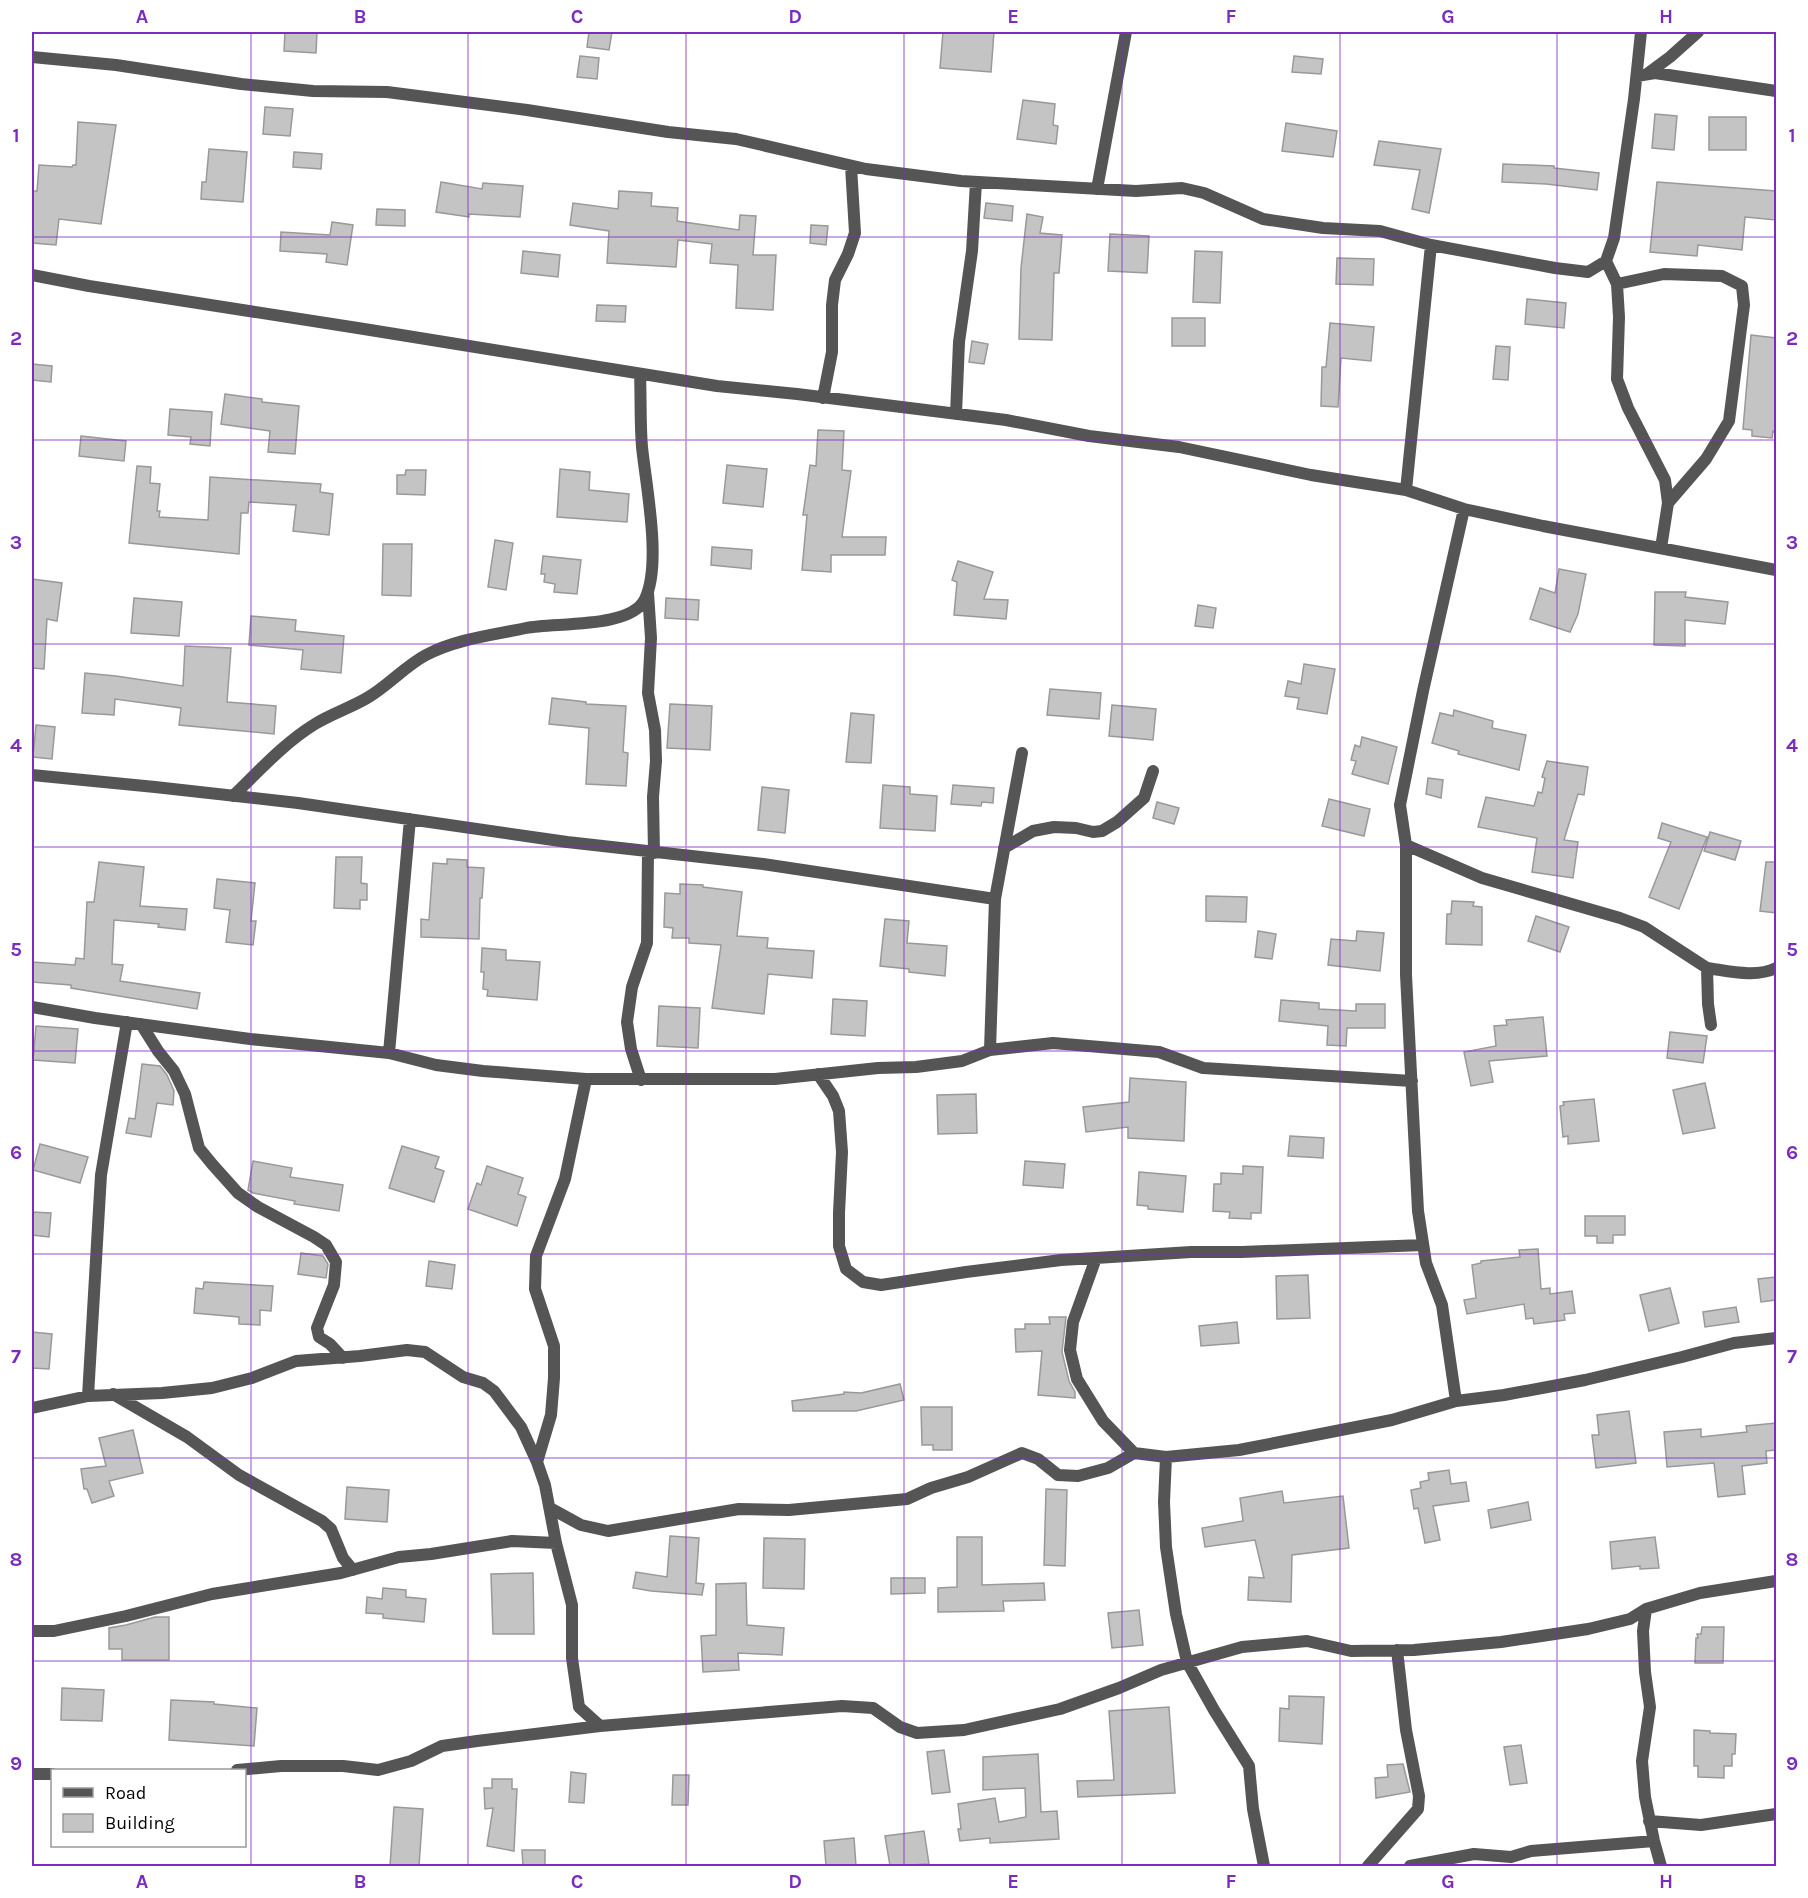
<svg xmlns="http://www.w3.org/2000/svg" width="1808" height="1898" font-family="Karla,sans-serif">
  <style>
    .building { fill: #c4c4c4; stroke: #999; stroke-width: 1.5 }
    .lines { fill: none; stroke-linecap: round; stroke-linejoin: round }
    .street { stroke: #555; stroke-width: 12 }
    .grid { fill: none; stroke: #7b2cbf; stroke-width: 1.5; stroke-opacity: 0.55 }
    .neatline { fill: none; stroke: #7b2cbf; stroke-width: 2 }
    .grid-label { font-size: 20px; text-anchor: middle; font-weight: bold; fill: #7b2cbf }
  </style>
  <rect width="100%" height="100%" fill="#fff"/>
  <path class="building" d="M285,32H317L316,53L284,51Z
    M589,32H612L609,50L587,47Z
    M943,32H994L991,72L940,68Z
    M580,56L599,58L597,79L577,77Z
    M1294,56L1323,59L1321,74L1292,72Z
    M1023,100L1055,104L1053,125L1058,126L1056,144L1017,139Z
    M265,107L293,109L290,136L263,134Z
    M1655,114L1677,116L1674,150L1652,148Z
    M1709,117H1746V150H1709Z
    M78,122L116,125L101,224L59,219L56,245L32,243V191H37L39,165L72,167L73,165H76Z
    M1286,123L1337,131L1333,157L1282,151Z
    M1379,141L1441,149L1429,213L1412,209L1420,170L1374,165Z
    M209,149L247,152L243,202L201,199L202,182H206Z
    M294,152L322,154L321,169L293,167Z
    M1503,164L1554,166V168L1599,173L1597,190L1546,184L1502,182Z
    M441,182L482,189L483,183L523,186L520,217L469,214V217L436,212Z
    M1657,182L1776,191V220L1745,217L1742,250L1698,245L1697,256L1650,252Z
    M619,191L652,193L651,206L678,208L677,221L739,230L740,215L756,216L753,255H776L773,310L736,308L738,265L710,263L712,244L678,240L676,267L607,263L609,231L570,225L573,203L618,209Z
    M986,203L1013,206L1012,221L984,218Z
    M377,209L405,210V226L376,225Z
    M1027,214L1043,217L1040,233L1062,235L1059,273H1054L1052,340L1019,339L1021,268Z
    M332,222L353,225L347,265L326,262L327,254L280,251L281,232L330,235Z
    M811,225L828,226L826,245L810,243Z
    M1110,234L1149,236L1147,273L1108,271Z
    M523,251L560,255L558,277L521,273Z
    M1195,251L1222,252L1220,303L1193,302Z
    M1337,258L1374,259L1373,285L1336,284Z
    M1527,299L1566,303L1564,328L1525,324Z
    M597,305L626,306L625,322L596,321Z
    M1172,318H1205V346H1172Z
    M1330,323L1374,327L1371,361L1341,358L1338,407L1321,406L1322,367H1326Z
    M1751,335L1776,338V432L1773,431L1772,438L1752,436V430L1743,429Z
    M972,341L988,344L984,364L969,362Z
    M1496,346L1510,347L1508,380L1493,379Z
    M32,364L52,366L51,382L32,380Z
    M225,394L262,399V402L299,406L295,454L268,452L270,431L221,424Z
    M170,409L212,412L210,446L190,444L191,437L168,435Z
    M818,430L844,431L842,470L851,471L842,537H886L885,555H831V572L802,570L807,515H803L810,465L816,466Z
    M81,436L126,441L124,461L79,456Z
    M727,465L767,469L763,507L723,503Z
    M137,466L151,467L150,483L160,484L157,511H160L159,517L208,520L210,477L321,484L320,492L333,494L329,535L293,531L296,505L249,502L248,513H241L239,554L129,543Z
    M560,469L590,472L589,490L629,494L627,522L557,517Z
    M406,470H426L425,495L397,494V475H405Z
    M495,540L513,543L506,590L488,587Z
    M383,544H412L411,596L382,595Z
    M712,547L752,550L751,569L711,565Z
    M543,556L581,560L577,594L554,592L555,584L544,582L545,574H541Z
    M958,561L993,572L984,599L1008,600L1006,619L954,615L957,582L952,580Z
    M1559,569L1586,574L1578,614L1570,632L1530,619L1540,588L1555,593Z
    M32,579L62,583L57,621L47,619L44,669L32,668Z
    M1655,592H1686L1685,597L1728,602L1725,624L1685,620V646L1654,645Z
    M134,598L182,602L179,636L131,633Z
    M666,598L699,600L698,620L665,618Z
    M1198,605L1216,608L1213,628L1195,626Z
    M251,616L296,620L295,631L344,636L341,673L301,669L303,650L249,645Z
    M185,646L231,648L227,702L276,706L274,734L179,725L181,708L115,699L114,715L82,713L85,673L116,676L183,686Z
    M1304,664L1335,669L1327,714L1297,709L1299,698L1285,696L1288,681L1301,684Z
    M1050,689L1101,693L1099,719L1047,715Z
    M552,698L586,702V704L626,706L623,752L628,753L626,786L586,784L589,728L549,724Z
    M670,704L712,706L710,750L667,748Z
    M1112,705L1156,709L1153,740L1109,736Z
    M1454,710L1493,721L1492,728L1526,735L1519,770L1458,754L1459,751L1432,743L1440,713L1453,716Z
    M851,713L874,715L871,763L846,762Z
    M36,725L55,727L52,759L33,757Z
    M1362,737L1397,747L1388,784L1352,774L1356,761L1351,760L1355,745L1360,747Z
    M1547,761L1588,767L1584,795L1578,794L1564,840L1578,842L1573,878L1532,872L1537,838L1478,827L1486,797L1534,806L1538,792L1542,793L1545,778L1542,777Z
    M1428,778L1443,780L1441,798L1426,794Z
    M883,785L910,787V794L937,796L935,831L880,828Z
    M953,785L994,788L993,803L982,802L981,806L951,804Z
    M762,787L789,790L785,833L758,830Z
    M1329,799L1370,809L1364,836L1322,826Z
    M1157,802L1179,808L1174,824L1153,818Z
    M1662,823L1707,837L1679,909L1649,897L1671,842L1658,838Z
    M1710,832L1741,841L1735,860L1704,851Z
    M336,857H362L361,883L367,884V900H360V909L334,908Z
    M447,859L467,860V867L484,868L482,898H480L479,939L421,937V919L429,920L433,863L447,864Z
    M99,862L144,867L140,906L187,909L185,930L158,927L159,924L114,920L112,964L123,965L120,981L200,993L197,1009L71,988V985L32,982V962L75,965L76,958L84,959L87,902H94Z
    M1766,862H1776V913L1760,911Z
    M217,879L255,883L251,921H256L253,945L226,942L230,910L214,908Z
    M680,884L703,885V887L742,892L737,936L768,938L767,948L814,951L812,978L768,974L764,1014L712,1008L721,945L689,943V938H672L673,928L664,927L665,893L680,894Z
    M1206,896L1247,897L1246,922L1206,921Z
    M1452,901L1474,902L1473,906L1482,907V945L1446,944L1447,914H1451Z
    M1536,916L1569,927L1560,952L1528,941Z
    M885,919L909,921L907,943L947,946L945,976L909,972V969L880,966Z
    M1258,931L1276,934L1272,959L1255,957Z
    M1357,931L1384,933L1380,971L1328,965L1331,939L1356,941Z
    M482,948L506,950V960L540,962L537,1000L487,996L488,990L483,989L484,972H481Z
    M833,999L867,1001L865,1036L831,1034Z
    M1281,1000L1319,1003V1009L1356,1011V1004H1385V1028H1347L1346,1046L1327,1045L1328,1026L1279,1021Z
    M659,1006L700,1008L698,1048L657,1046Z
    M1543,1017L1547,1056L1489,1061L1493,1082L1471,1086L1464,1052L1496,1046L1494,1026L1507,1025L1506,1020Z
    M36,1026L78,1029L75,1063L33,1060Z
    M1670,1032L1707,1036L1703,1063L1667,1058Z
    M142,1064L160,1066L167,1075L174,1091L173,1105L157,1103L151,1137L126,1133L129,1118L135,1119Z
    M1130,1078L1186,1082L1184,1141L1128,1138V1127L1086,1132L1083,1107L1129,1102Z
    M1705,1083L1715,1128L1683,1134L1673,1090Z
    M976,1094L977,1133L938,1134L937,1095Z
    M1594,1099L1599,1141L1568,1144V1136L1563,1137L1560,1106L1564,1105L1563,1102Z
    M1290,1136L1324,1138L1323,1158L1288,1156Z
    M40,1144L88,1157L80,1183L33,1170Z
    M402,1146L439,1157L435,1168L444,1171L434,1202L389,1188Z
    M253,1161L292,1168L290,1177L343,1185L339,1211L294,1204L295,1201L253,1193L248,1190Z
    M1025,1161L1065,1164L1063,1188L1023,1185Z
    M487,1166L523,1178L518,1194L526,1197L517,1226L468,1209L477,1183L481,1185Z
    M1243,1166L1263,1167L1261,1213H1251V1219L1229,1218L1230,1212L1213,1211L1214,1184H1221V1173L1243,1174Z
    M1139,1172L1186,1176L1183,1212L1148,1209V1206L1137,1205Z
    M32,1212L51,1213L49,1237L32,1235Z
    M1585,1216H1625V1235H1613V1243H1597V1236H1585Z
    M1538,1249L1541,1289L1550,1288V1294L1572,1291L1575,1313L1564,1314L1565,1320L1534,1324L1533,1318L1526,1319L1524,1304L1467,1314L1464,1300L1476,1298L1472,1265L1481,1263V1261L1520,1257L1519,1250Z
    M301,1253L323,1256L328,1264L326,1278L298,1274Z
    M429,1261L455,1265L452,1289L426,1286Z
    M1308,1275L1310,1318L1277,1319L1276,1276Z
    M1776,1277V1300L1761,1302L1758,1279Z
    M204,1282L273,1286L271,1311L260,1310V1325L239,1324V1317L194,1313L196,1288L203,1289Z
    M1670,1288L1679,1323L1649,1331L1640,1295Z
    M1736,1307L1739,1322L1705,1327L1703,1312Z
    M1049,1317H1066L1062,1352L1069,1381L1075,1392V1398L1038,1395L1042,1351L1016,1352L1015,1329H1025V1324H1050Z
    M1237,1322L1239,1343L1201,1346L1199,1326Z
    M32,1332L52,1334L49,1369L32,1368Z
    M900,1384L904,1400L856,1411H793L792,1401L844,1394V1392L861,1393Z
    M921,1407H952V1450H933V1445H922Z
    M1629,1411L1636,1463L1596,1468L1592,1435H1599L1597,1415Z
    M1776,1423V1450L1766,1451L1767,1463L1742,1466L1745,1494L1718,1497L1714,1463L1667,1467L1664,1432L1701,1429V1437L1747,1432L1746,1426Z
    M133,1430L143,1473L109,1481L114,1496L92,1503L87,1489H84L81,1469L106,1466L99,1438Z
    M1449,1470L1451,1484L1466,1482L1469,1501L1433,1506L1440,1540L1425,1543L1418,1508L1414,1509L1411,1490L1421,1488L1420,1482L1429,1480L1428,1473Z
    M347,1487L389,1490L387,1522L345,1519Z
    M1046,1489L1067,1490L1065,1566L1044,1565Z
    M1282,1491L1284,1503L1343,1496L1349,1548L1292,1555L1291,1602L1248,1600L1249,1577L1264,1578L1255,1540L1205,1547L1202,1528L1243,1521L1240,1498Z
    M1528,1502L1531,1520L1491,1528L1488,1510Z
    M670,1536L699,1538L696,1583L704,1584L702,1595L651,1591L633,1588L636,1572L667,1577Z
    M957,1537H982V1585L1044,1583L1045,1600L1003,1601L1004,1611L938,1612V1588L957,1587Z
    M1655,1537L1659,1568L1640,1569V1566L1612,1569L1610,1542Z
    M764,1538L805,1539L804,1589L763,1588Z
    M533,1573L534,1634H493L491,1574Z
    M891,1578H925V1593L891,1594Z
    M746,1583L747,1625L784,1628L782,1655L738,1653L739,1670L703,1672L701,1636L716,1635V1584Z
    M383,1588L406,1590V1597L426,1599L424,1622L383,1618V1614L366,1613L367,1597L382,1599Z
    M1139,1610L1143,1645L1112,1648L1108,1613Z
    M155,1617H169V1660H122V1649H109V1628L126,1625Z
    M1702,1627H1724L1723,1663H1695L1696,1638H1698L1697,1634H1701Z
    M62,1688L104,1690L102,1721L61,1720Z
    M1289,1696L1324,1697L1322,1744L1279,1741L1280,1708L1289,1709Z
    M171,1700L214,1702V1704L257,1708L254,1746L169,1740Z
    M1169,1707L1175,1793L1078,1797L1077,1781L1114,1780L1109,1711Z
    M1694,1730L1710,1731V1733L1736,1734L1735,1754H1732V1766H1724V1778L1698,1777V1766H1694Z
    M1521,1745L1527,1783L1510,1785L1504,1747Z
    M944,1750L950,1792L932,1794L927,1752Z
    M1038,1754L1041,1812L1057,1811L1059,1839L990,1843V1838L960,1841L958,1829H961L958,1804L995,1798L999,1822L1026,1817L1025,1788L983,1790V1757Z
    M1403,1764L1410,1792L1376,1798L1375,1778L1388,1777L1387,1765Z
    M571,1772L586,1774L584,1803L569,1802Z
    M673,1775H689L688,1805H672Z
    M492,1779H512V1789H517L514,1851L487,1846L493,1808L485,1809L484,1788H492Z
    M394,1807L423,1809L419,1866H390Z
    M924,1831L929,1864L890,1866L885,1836Z
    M854,1838L856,1866H826L824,1841Z
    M522,1850H545V1866H523Z"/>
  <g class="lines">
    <path class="street" d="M32,57L116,65L241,84L313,91L387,92L527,110L668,132L736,139L866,169L961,181L1136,191L1182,188L1204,193L1263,219L1323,228L1380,231L1431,245L1555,268L1588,272L1606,261L1614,238L1634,99L1641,32
      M1647,74L1670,57L1698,32
      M1637,76L1655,73L1776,91
      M1097,189L1126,32
      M1606,261L1617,284L1619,317L1617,379L1628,408L1665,480L1668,503L1661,548
      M32,275L89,286L364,329L717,386L797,394L1006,420L1089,436L1179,447L1311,475L1406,490L1464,509L1543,526L1776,570
      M1617,284L1664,274L1722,276L1742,286L1744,305L1729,421L1706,459L1668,503
      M823,398L832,352V305L835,280L848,254L855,233L851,166
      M956,414L959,342L972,251L976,182
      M1406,490L1431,245
      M648,593L651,638L648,693L655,730L656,761L653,797L654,853
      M32,775L155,787L298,803L567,842L763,864L995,899
      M233,796C259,771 284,743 315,724C331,714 350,708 367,698C388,686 405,666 426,655C456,639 493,635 526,628C554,622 631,629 645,599C662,564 646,486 642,447C640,423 641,398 640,374
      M1406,845L1482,878L1620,918L1644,927L1707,968L1708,1004L1711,1025
      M1004,848L1033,831L1054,827L1076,828L1093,832L1102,831L1117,822L1144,798L1153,771
      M1707,968C1729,971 1756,978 1776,968
      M32,1007L95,1018L250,1039L389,1053L436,1065L483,1071L586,1079H775L878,1068L916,1067L962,1061L990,1050L1053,1043L1159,1052L1203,1068L1412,1081
      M141,1024L158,1051L174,1071L185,1094L199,1148L212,1164L238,1193L258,1207L314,1237L326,1245L336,1262L334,1285L317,1328L319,1337L330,1344L343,1358
      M990,1050L995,899L1022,753
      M389,1053L410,819
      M818,1074L833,1096L839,1111L842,1152L839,1213V1246L846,1269L863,1282L881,1285L966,1272L1061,1260L1096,1258L1191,1252H1242L1423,1245
      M586,1079L565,1179L536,1256L535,1289L554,1346V1378L551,1415L537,1462L545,1485L556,1543L572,1605V1658L579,1707L600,1726
      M641,1080L631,1049L627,1022L632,987L647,943L648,852
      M1096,1258L1073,1322L1070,1350L1077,1379L1103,1421L1134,1453L1166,1457L1239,1450L1392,1420L1456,1401L1504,1395L1585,1380L1682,1357L1734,1343L1776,1338
      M113,1394L187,1437L239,1475L322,1521L331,1529L343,1558L353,1570
      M88,1396L101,1175L127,1022
      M1456,1401L1442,1305L1426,1263L1418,1211L1406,975V845L1400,805L1423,691L1464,509
      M32,1408L88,1396L162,1393L212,1388L252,1378L296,1361L360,1356L407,1350L425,1352L463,1377L483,1383L494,1391L521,1427L537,1462
      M1166,1457L1164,1502L1166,1547L1176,1614L1187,1662L1214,1710L1249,1766L1253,1809L1264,1866
      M550,1508L581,1525L608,1531L739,1509L789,1510L907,1499L931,1488L968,1477L1022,1453L1038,1459L1058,1475L1078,1476L1108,1468L1134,1453
      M1646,1609L1643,1631L1645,1672L1650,1707L1642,1761L1645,1797L1654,1841L1661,1866
      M32,1631H54L126,1616L212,1594L341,1573L399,1557L431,1554L512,1541L556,1543
      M237,1770L281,1766H343L378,1770L411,1761L442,1746L477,1741L600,1726L842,1706L873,1708L900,1727L917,1733L964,1730L1060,1709L1119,1688L1161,1670L1242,1647L1307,1641L1351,1651L1414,1650L1501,1642L1588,1629L1630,1619L1646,1609L1700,1593L1776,1581
      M32,1774H52
      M1649,1821L1701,1825L1776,1814
      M1368,1866L1418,1809L1419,1796L1406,1730L1397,1650
      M1410,1866L1474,1854L1511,1857L1531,1851L1654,1841"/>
  </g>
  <path class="grid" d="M251,32V1866M468,32V1866M686,32V1866M904,32V1866M1122,32V1866M1340,32V1866M1557,32V1866M32,237H1776M32,440H1776M32,644H1776M32,847H1776M32,1051H1776M32,1254H1776M32,1458H1776M32,1661H1776"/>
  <rect width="1808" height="1898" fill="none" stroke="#ffffff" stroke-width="66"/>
  <rect x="51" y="1769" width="195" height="78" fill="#ffffff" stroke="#999999" stroke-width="1.5"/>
  <rect x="63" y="1788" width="30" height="9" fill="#555555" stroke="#999999" stroke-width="1.5"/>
  <text x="105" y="1799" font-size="18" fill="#000000">Road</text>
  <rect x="63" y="1814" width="30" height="18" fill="#c4c4c4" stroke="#999999" stroke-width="1.5"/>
  <text x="105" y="1829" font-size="18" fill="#000000">Building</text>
  <rect x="33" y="33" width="1742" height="1832" class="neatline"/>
  <g class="grid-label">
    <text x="142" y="23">A</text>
    <text x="360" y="23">B</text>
    <text x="577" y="23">C</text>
    <text x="795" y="23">D</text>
    <text x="1013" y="23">E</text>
    <text x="1231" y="23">F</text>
    <text x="1448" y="23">G</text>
    <text x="1666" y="23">H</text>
    <text x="16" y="142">1</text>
    <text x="1792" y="142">1</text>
    <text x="16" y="345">2</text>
    <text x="1792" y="345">2</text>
    <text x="16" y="549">3</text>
    <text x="1792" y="549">3</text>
    <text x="16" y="752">4</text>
    <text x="1792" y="752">4</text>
    <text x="16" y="956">5</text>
    <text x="1792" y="956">5</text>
    <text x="16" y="1159">6</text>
    <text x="1792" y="1159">6</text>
    <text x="16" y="1363">7</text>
    <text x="1792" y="1363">7</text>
    <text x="16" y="1566">8</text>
    <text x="1792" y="1566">8</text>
    <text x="16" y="1770">9</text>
    <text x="1792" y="1770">9</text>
    <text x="142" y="1888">A</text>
    <text x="360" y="1888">B</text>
    <text x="577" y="1888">C</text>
    <text x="795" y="1888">D</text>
    <text x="1013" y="1888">E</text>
    <text x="1231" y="1888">F</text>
    <text x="1448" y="1888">G</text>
    <text x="1666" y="1888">H</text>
  </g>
</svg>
